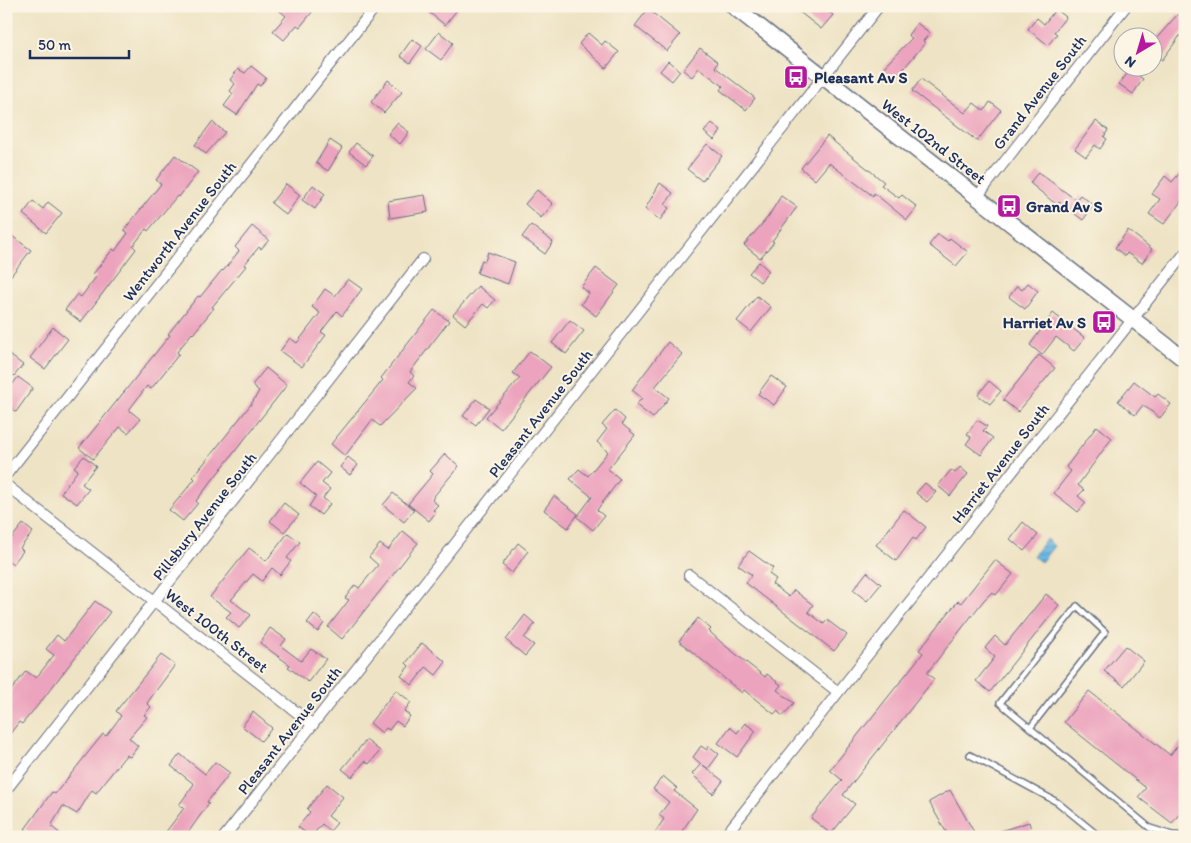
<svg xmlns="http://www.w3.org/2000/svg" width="1191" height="843" font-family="Itim,sans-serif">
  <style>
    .water { fill: url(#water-rules); stroke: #4274a0 }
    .building { fill: #eca3bd }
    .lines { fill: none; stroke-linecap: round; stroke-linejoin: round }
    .lane-casing { stroke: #656e82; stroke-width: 8 }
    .street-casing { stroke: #656e82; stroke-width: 12 }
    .secondary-casing { stroke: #656e82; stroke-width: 18 }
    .lane { stroke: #fff; stroke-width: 5 }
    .street { stroke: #fff; stroke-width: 10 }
    .secondary { stroke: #fff; stroke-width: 15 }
    .labels { text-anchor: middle; stroke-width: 4; stroke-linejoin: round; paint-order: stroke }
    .poi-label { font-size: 16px; font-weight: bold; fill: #1b2f5e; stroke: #fcf5e5; text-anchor: start }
    .street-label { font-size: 16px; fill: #1b2f5e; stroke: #fcf5e5 }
  </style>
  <defs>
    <pattern id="water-rules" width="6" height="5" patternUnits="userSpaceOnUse" patternTransform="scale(1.25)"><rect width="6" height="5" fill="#68b9e3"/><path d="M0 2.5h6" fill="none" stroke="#5597bb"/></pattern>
  </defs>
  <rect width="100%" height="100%" fill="#fcf5e5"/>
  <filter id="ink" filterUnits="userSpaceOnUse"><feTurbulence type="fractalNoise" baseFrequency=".02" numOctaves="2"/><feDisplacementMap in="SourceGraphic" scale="10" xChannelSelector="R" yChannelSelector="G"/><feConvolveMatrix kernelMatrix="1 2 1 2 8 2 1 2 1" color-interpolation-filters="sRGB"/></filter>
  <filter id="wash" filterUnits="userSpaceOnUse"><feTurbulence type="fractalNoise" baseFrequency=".0096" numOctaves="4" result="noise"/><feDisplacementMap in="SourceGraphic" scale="20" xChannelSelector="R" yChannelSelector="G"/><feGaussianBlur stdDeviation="1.12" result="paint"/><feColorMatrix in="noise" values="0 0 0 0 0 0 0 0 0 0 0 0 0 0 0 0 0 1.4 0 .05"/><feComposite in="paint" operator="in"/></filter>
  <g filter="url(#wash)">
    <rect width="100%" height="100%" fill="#eee3c4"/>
    <path class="water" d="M1046,539L1054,546L1041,562L1033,556Z"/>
    <g id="blocks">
      <path class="building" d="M274,6H317L300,27L297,25L284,40L273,31L286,16Z
        M421,6H460L445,25Z
        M792,6H821L833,15L821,29Z
        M648,9L680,35L667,51L635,26Z
        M1056,9L1066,17L1054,32L1057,34L1048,45L1028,29L1037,18L1044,24Z
        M1178,14L1185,20V29L1162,60L1154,54V41Z
        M917,23L930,33L923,41L925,43L895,79L882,69L912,38L908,35Z
        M439,32L453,43L441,60L426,49Z
        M588,33L602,45L605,41L619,52L606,68L579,44Z
        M412,39L422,46L410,63L400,56Z
        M700,48L718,62L715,67L755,98L746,110L720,90L723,86L699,68L692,77L683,70Z
        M668,61L680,71L672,81L660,71Z
        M251,66L266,78L260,86L257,84L237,115L224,106L233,94L230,91L235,84L230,80L238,69L245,73Z
        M1130,70L1143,79L1133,94L1119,84Z
        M921,79L965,113L974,103L984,111L990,102L1001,110L977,141L912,91Z
        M388,80L402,92L384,113L371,102Z
        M1096,121L1108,130L1104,137L1107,139L1100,149L1095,145L1086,157L1075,149Z
        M212,122L225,132L206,154L195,145Z
        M397,123L409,132L400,144L388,134Z
        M712,123L721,131L714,140L704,132Z
        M827,136L884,182L881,185L899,198L902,195L917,207L907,220L874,193L873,196L829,163L815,180L801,168Z
        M330,140L342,148L328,171L316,163Z
        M356,143L373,156L366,165L349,152Z
        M707,144L722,156L702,181L687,169Z
        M175,155L198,172L179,197L177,196L148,231L146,229L133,246L136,249L81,322L65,310L77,294L81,297L96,277L93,274L113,249L115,251L128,233L124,230L161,184L156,180Z
        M1185,167V196L1164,224L1149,214L1160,199L1152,194L1165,176L1172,182Z
        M1038,172L1076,200L1080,195L1094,205L1083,220L1059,202L1057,205L1030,183Z
        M660,183L673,193L665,205L669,208L660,220L645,209Z
        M286,184L300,195L286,215L271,203Z
        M313,185L325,194L315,209L302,200Z
        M537,190L553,204L541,218L525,204Z
        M425,195L428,212L390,218L388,201Z
        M781,196L797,207L772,241L774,242L760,258L744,245L768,217Z
        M33,201L43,209L48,202L62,213L46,233L23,214Z
        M531,225L553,242L545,254L522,237Z
        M252,226L269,240L261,249L259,247L244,265L246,266L212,307L214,308L193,334L192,333L177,352L179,354L151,389L147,386L129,410L140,419L128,433L120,427L93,459L79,448L170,335L168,334L198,296L200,297L222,270L223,271L239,251L235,247Z
        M1128,230L1152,249L1142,263L1127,253L1125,256L1115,248Z
        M938,234L948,241L950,238L968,252L956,266L929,245Z
        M12,236L31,250L6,282V243Z
        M488,252L515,262L508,284L477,273L482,260L485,261Z
        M759,262L769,271L760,282L749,273Z
        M596,268L619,285L596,316L581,304L589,293L581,287Z
        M348,279L362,289L342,316L337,311L321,332L326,335L302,367L280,351L290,338L297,343L320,313L312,307L325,289L335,296Z
        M1028,283L1038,291L1025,309L1009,297L1017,286L1022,290Z
        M478,286L495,300L488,308L483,304L465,325L453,315Z
        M757,296L771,307L751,332L737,321Z
        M434,310L449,321L410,372L414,376L409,382L417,388L380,426L372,420L345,456L331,444L383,380L381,378Z
        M1053,313L1085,338L1074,351L1056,337L1042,355L1030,345Z
        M570,320L584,331L566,354L552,343Z
        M53,327L68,339L45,369L30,358Z
        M668,342L682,354L655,387L669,398L653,418L636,405L642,398L632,390Z
        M530,351L551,367L501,429L486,417L520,378L513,373Z
        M6,352L23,365L14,376L6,369Z
        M1039,355L1055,368L1018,412L1003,400Z
        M266,368L287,385L196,501L198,503L183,521L169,510L195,479L193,477L252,403L259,391L252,385Z
        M771,376L787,387L774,405L758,394Z
        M18,377L33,388L16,412L6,404V393Z
        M989,381L1001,391L990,404L978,395Z
        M1134,381L1155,397L1158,394L1171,404L1160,418L1143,405L1135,415L1118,401Z
        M476,399L489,408L476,425L463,416Z
        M615,410L625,419L622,424L635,435L608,469L620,479L597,510L604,516L593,530L577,517L592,497L570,479L579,469L588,476L608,452L597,442L607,429L602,425Z
        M977,420L987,426L983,431L993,438L981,455L966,444L971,437L967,434Z
        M1097,426L1112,438L1078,485L1084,490L1078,496L1086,503L1078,512L1054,493L1071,471L1066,467Z
        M445,454L459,466L434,496L432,500L438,505L433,510L436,512L429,521L408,504L433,474L430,471Z
        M84,456L96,466L82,484L89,489L77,504L61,493L78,470L74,467Z
        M348,457L358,465L350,475L340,467Z
        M317,462L330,473L322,483L330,489L323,498L330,504L321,515L309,506L316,496L300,483Z
        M960,467L968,474L950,496L938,486L951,470L955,473Z
        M925,483L936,492L927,502L916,493Z
        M393,493L414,510L404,522L383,505Z
        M554,496L578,514L568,528L544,510Z
        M284,503L299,515L284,532L270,521Z
        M904,510L926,527L916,540L913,538L896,561L876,545Z
        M1023,522L1038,535L1024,551L1010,539Z
        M23,524L33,532L20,548L23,551L13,564L6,559V545Z
        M403,531L418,543L342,639L328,627L349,600L345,598L355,585L359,588L378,565L369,557L380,544L388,550Z
        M288,533L300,542L287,558L291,561L280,575L272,568L262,581L253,574L231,600L251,615L239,628L226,617L231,612L210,597L249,548L266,561Z
        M518,543L528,551L512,573L502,565Z
        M749,551L773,568L769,574L776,579L772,584L789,597L794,590L813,605L808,612L824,624L827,620L847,635L834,651L746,583L752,575L738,565Z
        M995,560L1013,574L996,595L992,592L984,600L927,673L934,679L843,795L855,804L831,834L811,818L842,780L830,770L923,653L919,650L958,601L961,603Z
        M867,572L881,584L867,601L853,590Z
        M1046,594L1059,605L990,692L976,681L995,657L985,648L995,636L1005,645Z
        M95,601L110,612L43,699L22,724L19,722L6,739V697L26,671L36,678L54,655L46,649L57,635L64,641Z
        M314,614L324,623L318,632L307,623Z
        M525,615L535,624L524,638L534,645L525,656L506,640Z
        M698,618L711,629L709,631L723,644L765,677L767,674L781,685L777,690L794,703L783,716L777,711L774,714L744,690L742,693L679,641Z
        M270,628L286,639L281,646L301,661L311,649L326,659L308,682L288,667L290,665L260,643Z
        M422,643L446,662L436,675L426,667L412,685L401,676L409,666L406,663Z
        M1125,646L1144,661L1124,686L1104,671Z
        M161,655L175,665L147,703L151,707L144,715L147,717L129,738L138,746L130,757L126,755L96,793L92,790L77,814L63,806L51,826L64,837H35L25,829L52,792L55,794L103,734L106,736L121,716L116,711Z
        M396,690L411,702L404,711L410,716L403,726L396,721L389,730L386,728L382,733L370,723Z
        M1089,691L1170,755L1185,737V807L1172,823L1138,797L1146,788L1064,722Z
        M253,712L272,728L261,741L242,726Z
        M745,723L756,731L737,757L718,743L730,727L737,733Z
        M366,740L380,751L369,764L365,761L352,777L342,769Z
        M701,746L707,750L709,746L719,754L708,769L703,765L723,781L713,794L692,774L701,764L693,757Z
        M180,754L205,774L215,762L230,773L207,802L209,803L185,837H162L184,808L179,805L194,784L171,766Z
        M663,776L677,788L674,791L697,809L678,837H652L664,819L659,815L669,802L653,789Z
        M327,784L343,797L328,816L337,823L330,831L322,824L311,837L298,827L310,812L307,809Z
        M950,790L974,832L966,837H949L929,802Z
        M1029,822L1033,837H991V834Z"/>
    </g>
  </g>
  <g filter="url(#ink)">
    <use href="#blocks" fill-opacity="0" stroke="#656e82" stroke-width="1"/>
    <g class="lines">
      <defs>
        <path id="lane" d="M1030,728L1105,632L1077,606L1000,703L1150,828L1172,835L1185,836
          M970,755L1057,802L1100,837"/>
        <path id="street" d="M977,197L1126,6
          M6,475L376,6
          M6,485L313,725
          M689,575L838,692
          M6,790L423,259
          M224,837L879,6
          M724,837L1185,253"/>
        <path id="secondary" d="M733,6L1185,360"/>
      </defs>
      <use href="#lane" class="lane-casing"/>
      <use href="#street" class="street-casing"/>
      <use href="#secondary" class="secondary-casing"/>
      <use href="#lane" class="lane"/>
      <use href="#street" class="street"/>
      <use href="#secondary" class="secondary"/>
    </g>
  </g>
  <defs>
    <symbol id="bus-square" viewBox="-11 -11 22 22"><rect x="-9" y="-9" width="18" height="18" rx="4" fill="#b5179e" stroke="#fcf5e5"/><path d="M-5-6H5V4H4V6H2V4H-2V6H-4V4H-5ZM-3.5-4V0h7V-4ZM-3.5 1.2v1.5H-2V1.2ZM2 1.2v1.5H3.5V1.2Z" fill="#fff"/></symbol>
  </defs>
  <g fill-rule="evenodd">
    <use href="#bus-square" x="782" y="63" width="28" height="28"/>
    <use href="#bus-square" x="995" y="192" width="28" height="28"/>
    <use href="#bus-square" x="1090" y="308" width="28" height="28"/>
  </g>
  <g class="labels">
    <g class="poi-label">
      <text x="814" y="83">Pleasant Av S</text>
      <text x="1026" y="212">Grand Av S</text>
      <text x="1086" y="328" text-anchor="end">Harriet Av S</text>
    </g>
    <g class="street-label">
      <text transform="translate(1039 92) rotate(-52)" y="6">Grand Avenue South</text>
      <text transform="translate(934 141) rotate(38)" y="6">West 102nd Street</text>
      <text transform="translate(179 231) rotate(-52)" y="6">Wentworth Avenue South</text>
      <text transform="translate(540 413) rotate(-52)" y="6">Pleasant Avenue South</text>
      <text transform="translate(1000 463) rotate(-52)" y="6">Harriet Avenue South</text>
      <text transform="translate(204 516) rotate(-52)" y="6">Pillsbury Avenue South</text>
      <text transform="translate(217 630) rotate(38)" y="6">West 100th Street</text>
      <text transform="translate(289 730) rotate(-52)" y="6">Pleasant Avenue South</text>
    </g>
  </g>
  <rect width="1191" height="843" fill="none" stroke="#fcf5e5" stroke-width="25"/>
  <g transform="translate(1138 52) rotate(218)"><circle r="24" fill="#fcf5e5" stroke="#a2a6af"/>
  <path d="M0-4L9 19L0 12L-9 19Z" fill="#b5179e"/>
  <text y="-8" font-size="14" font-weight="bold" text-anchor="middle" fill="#1b2f5e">N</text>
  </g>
  <path d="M30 50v8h99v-8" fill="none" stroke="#1b2f5e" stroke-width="2.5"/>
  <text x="38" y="50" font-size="15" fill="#1b2f5e" stroke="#fcf5e5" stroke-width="4" paint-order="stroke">50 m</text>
</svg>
